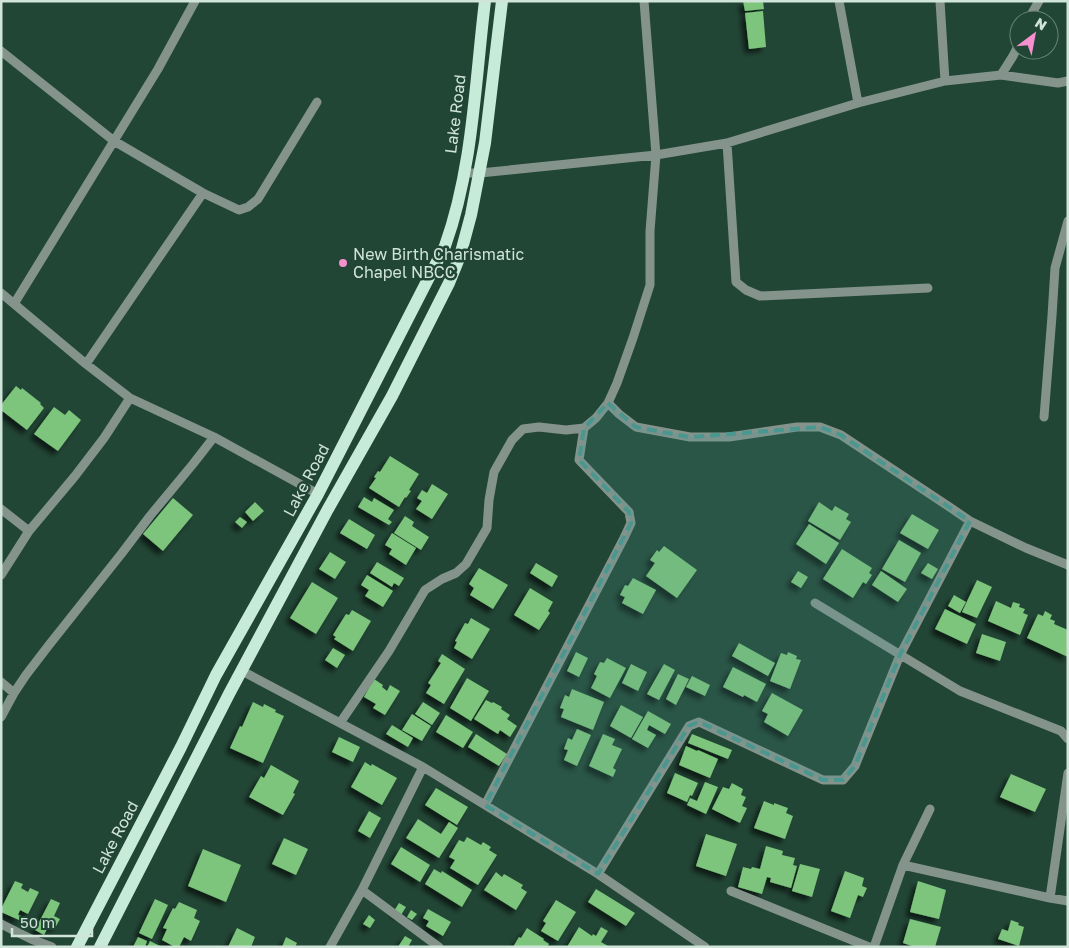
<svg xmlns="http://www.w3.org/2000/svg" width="1069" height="948" font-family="'Golos Text',sans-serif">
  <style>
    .building { fill: #7dc57b; filter: url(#shadow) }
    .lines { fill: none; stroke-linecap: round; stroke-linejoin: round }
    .minor { stroke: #84948c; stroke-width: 9 }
    .major { stroke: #c7ead9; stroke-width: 12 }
    .marked { fill: #49978e; fill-opacity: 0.2; stroke: #49978e; stroke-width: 4; stroke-dasharray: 10 6; stroke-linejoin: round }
    .poi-dot { fill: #f790cf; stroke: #224636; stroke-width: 2 }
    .labels { text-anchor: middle; stroke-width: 5; stroke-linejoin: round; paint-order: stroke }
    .street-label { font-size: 16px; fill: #d0e4d9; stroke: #224636 }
    .poi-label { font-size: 16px; fill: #d0e4d9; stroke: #224636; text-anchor: start }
  </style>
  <defs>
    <filter id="shadow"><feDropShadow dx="-4.5" dy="4.5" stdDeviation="2.5" flood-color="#0009"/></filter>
  </defs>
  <rect width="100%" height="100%" fill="#224636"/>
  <path class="building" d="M743,1H763L764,9L745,11Z
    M763,11L766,47L749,49L745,13Z
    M16,386L21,390L22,388L41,403L40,404L44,408L27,430L1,410V405Z
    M54,407L65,415L69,410L81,420L58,451L34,434Z
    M390,456L419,474L409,490L411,491L406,498L405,497L399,507L369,488L376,478L374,477L378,471L380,472Z
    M432,484L448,494L432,519L416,509L422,501L417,498L422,490L427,493Z
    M364,497L372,502L374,498L394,510L388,519L392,522L389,525L358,507Z
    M173,498L193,515L163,551L143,534Z
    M255,502L264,511L253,521L245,512Z
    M819,502L832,511L835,506L849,514L846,519L851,522L840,540L808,521Z
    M912,514L939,530L928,549L900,533Z
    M405,516L414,522L412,526L429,537L421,550L394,533Z
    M240,517L247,522L242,528L235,522Z
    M349,519L375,535L367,549L340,533Z
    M809,524L839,543L826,564L796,544Z
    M392,533L416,548L406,565L389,554L392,549L385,545Z
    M899,540L921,553L905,582L882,569Z
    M664,546L697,570L677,598L646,576L655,563L650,560L657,550L659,552Z
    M842,549L872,568L869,573L872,575L866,584L863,582L853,598L823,579Z
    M330,552L346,562L335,579L319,569Z
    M377,562L404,578L399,586L394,583L392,587L370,573Z
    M536,563L558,576L552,587L530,573Z
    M928,563L938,569L932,579L921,573Z
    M479,568L508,585L493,609L470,595L474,588L469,584Z
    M798,571L808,577L801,588L791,582Z
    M881,571L907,589L898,602L872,585Z
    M367,575L393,591L383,607L365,596L369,590L361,585Z
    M633,578L656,590L643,614L622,603L625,597L620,595L625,585L628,586Z
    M977,580L992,587L977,618L962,612Z
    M312,582L338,598L316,634L290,618Z
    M530,588L553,602L548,611L550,613L539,630L514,615Z
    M954,595L966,602L960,613L948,606Z
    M996,601L1011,608L1013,602L1020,604L1019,607L1025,609L1023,613L1028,615L1020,635L988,621Z
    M945,609L976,624L967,644L935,629Z
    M352,610L371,621L353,651L334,639L336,637L333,635L346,614L349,615Z
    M1045,611L1052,615L1050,619L1055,621L1054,624L1068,630V657L1027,638L1038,614L1043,616Z
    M471,618L490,629L472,659L454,648L457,642L455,641L465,623L468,624Z
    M982,634L1006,642L1000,661L976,653Z
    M739,643L775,663L768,676L732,656Z
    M333,648L345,655L337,668L325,660Z
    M576,652L588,658L579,677L567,671Z
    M788,652L797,656L796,659L801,660L790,689L770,681L781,653L787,655Z
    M442,654L465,669L444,704L426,693L431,685L428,683L441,663L438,661Z
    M607,658L626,668L610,698L591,688L597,676L594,674L600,662L604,663Z
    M631,664L647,672L638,691L622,683Z
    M664,664L675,670L659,700L647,694Z
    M733,667L766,684L757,702L744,695L743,697L723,687Z
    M678,674L689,679L676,705L666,699Z
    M692,676L710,685L705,696L686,687Z
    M467,678L489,691L471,721L450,708Z
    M374,679L383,685L382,687L387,691L390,685L400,691L385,715L373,708L376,704L364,697Z
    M572,689L604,702L593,730L561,717L564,709L560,708L565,695L569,697Z
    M772,693L803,710L788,736L764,722L768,714L762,711Z
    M486,700L492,703L493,702L502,707L501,709L510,715L507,719L517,726L510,737L500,730L498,734L474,719Z
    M253,702L263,707L264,704L276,710L275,712L284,716L263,763L230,748L240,726L242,727Z
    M423,702L440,713L432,725L415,714Z
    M621,705L643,717L631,738L610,726Z
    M648,711L671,724L665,734L649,725L647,730L656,735L648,748L632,739Z
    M412,714L431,726L422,741L402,730Z
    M446,715L473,732L463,748L436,732Z
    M392,725L413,738L408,747L386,734Z
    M577,729L591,735L577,766L564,760L568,750L564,749L568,738L572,740Z
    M476,734L507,754L499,766L468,747Z
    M603,734L615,739L612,745L622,749L613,768L616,770L613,777L589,766Z
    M692,734L732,750L728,759L688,743Z
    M339,737L360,747L353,762L332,752Z
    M686,746L697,751L698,750L718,759L710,778L679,765Z
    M365,762L371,766L372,764L397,778L382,805L351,787Z
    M271,765L299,781L293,793L295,794L283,815L249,797L261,776L264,778Z
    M675,773L698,783L692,796L690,795L687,802L667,793Z
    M1011,774L1046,789L1035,812L1000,797Z
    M705,782L718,787L706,814L687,805L690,798L697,801Z
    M732,783L743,789L741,795L746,797L742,806L747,808L740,823L712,809L723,787L729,789Z
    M436,788L468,807L457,825L425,805Z
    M764,801L774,805V803L788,808L786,813L793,816L785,839L754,828Z
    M369,811L381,818L370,838L358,831Z
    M418,819L441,834L449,822L458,828L439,858L406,838Z
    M706,834L737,844L726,876L696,866Z
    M467,837L481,845L483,842L491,847L489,850L497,855L478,885L450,868L455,860L449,857L459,840L464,842Z
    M284,838L308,849L296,875L272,864Z
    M766,846L783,851L782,855L795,858L793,865L797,866L791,888L770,882L771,878L767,877L762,894L738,887L743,867L751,869L752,867L760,869Z
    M401,847L430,865L420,882L391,864Z
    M203,849L241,865L226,902L188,886Z
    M800,864L820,869L812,897L792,891Z
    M434,869L441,873L442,871L472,890L462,907L425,884Z
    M845,871L864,878L862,886L867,888L863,897L858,895L850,918L831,911Z
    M496,872L502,877L504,874L523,885L521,888L527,892L516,910L484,890Z
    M15,881L23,884L21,888L28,892L30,888L39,892L28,914L20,910L18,915L21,916L19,920L1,912V909Z
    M918,881L946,890L939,919L910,912Z
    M596,889L635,913L626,926L588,902Z
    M51,899L60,903L54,916L60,919L55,928L49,925L44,935L35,930Z
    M155,899L168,905L152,939L139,933Z
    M556,900L576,912L558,941L541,931L546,923L543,921Z
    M179,902L197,910L194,918L200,921L191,941L184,937L179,947H175L162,940L167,929L163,928L173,908L175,909Z
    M399,903L406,907L401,915L394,911Z
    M428,909L451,922L443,936L426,926L429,921L423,918Z
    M411,910L417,914L412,920L407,917Z
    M369,915L375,920L370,928L363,924Z
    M910,919L941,927L935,947H915L903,943Z
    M1011,920L1019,923L1018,925L1024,927L1019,946L998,939L1002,929L1008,931Z
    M579,927L592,936L593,934L596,936L601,927L608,931L601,942L608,946L607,947H567Z
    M237,928L255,937L251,947H228Z
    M527,928L544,939L543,940L549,944L547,947H513L519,937L521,938Z
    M405,936L412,940L408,947H398Z
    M138,937L147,941L145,947H133Z
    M286,937L297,943L295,947H282Z
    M150,941L162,947H147Z"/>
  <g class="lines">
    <path class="minor" d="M839,1L858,103
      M940,1L945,81
      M1028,20L1039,1
      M1,51L114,141L203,193
      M1001,75L1013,56L1019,44
      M727,143L736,282L746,290L760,296L928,288
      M463,173H480L656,155L727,143L858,103L945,81L1001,75L1058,83L1068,81
      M1,293L86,364L130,398L214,437L318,494
      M14,304L158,69L195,1
      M86,364L203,193L239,210L248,207L258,199L317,102
      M608,403L619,414L636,427L690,437H729L797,427H820L841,435L951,508L970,521L1026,548L1068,565
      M1044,417L1052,316L1055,268L1068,221
      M1,509L29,531
      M1,575L29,531L75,476L104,438L130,398
      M815,603L960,691L1061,731L1068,739
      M242,671L423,767L598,874L705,947
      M1,682L14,693L1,717
      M14,693L26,675L49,645L122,553L150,516L193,464L214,437
      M340,723L389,651L425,590L442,579L456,573L466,564L487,528L489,500L494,472L512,440L523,429L539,427L566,430L584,428L596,418L608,403L617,383L633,338L650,285V231L656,155L644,1
      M485,805L624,538L631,523L629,512L579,460L584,428
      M903,865L1050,898L1068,901
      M598,874L689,726L699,722L823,780H843L855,766L900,655L970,521
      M362,890L439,947
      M731,891L869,947
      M1050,898L1068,773
      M1,924L31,939L52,947
      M330,947L362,890L423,767
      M874,947L903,865L930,809"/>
    <path class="major" d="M77,947L181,747L216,675L318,494L445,246C473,168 475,83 485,1
      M100,947L229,694L328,509L392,396L449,283L460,256L471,215L485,143L502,1"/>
  </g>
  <path class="marked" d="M608,403L636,427L690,437L820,427L841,435L970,521L900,655L855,766L843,780H823L699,722L689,726L598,874L485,805L631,523L629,512L579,460L584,428Z"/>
  <circle class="poi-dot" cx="343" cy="263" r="5"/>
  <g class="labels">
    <g class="street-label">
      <text transform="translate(455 114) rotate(-83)" y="6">Lake Road</text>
      <text transform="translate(306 480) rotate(-62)" y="6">Lake Road</text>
      <text transform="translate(115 837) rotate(-62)" y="6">Lake Road</text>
    </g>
    <g class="poi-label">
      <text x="353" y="260">New Birth Charismatic<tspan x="353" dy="18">Chapel NBCC</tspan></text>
    </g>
  </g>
  <rect width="1069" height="948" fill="none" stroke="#d0e4d9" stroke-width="5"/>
  <g transform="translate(1034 35) rotate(32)"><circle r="24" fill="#224636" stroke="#688577"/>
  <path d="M0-4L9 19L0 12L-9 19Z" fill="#f790cf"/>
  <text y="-8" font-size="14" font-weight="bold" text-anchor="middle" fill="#d0e4d9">N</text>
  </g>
  <path d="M12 928v8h80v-8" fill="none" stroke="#d0e4d9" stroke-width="2.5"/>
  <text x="20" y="928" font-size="15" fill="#d0e4d9" stroke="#224636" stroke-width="4" paint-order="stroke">50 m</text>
</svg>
